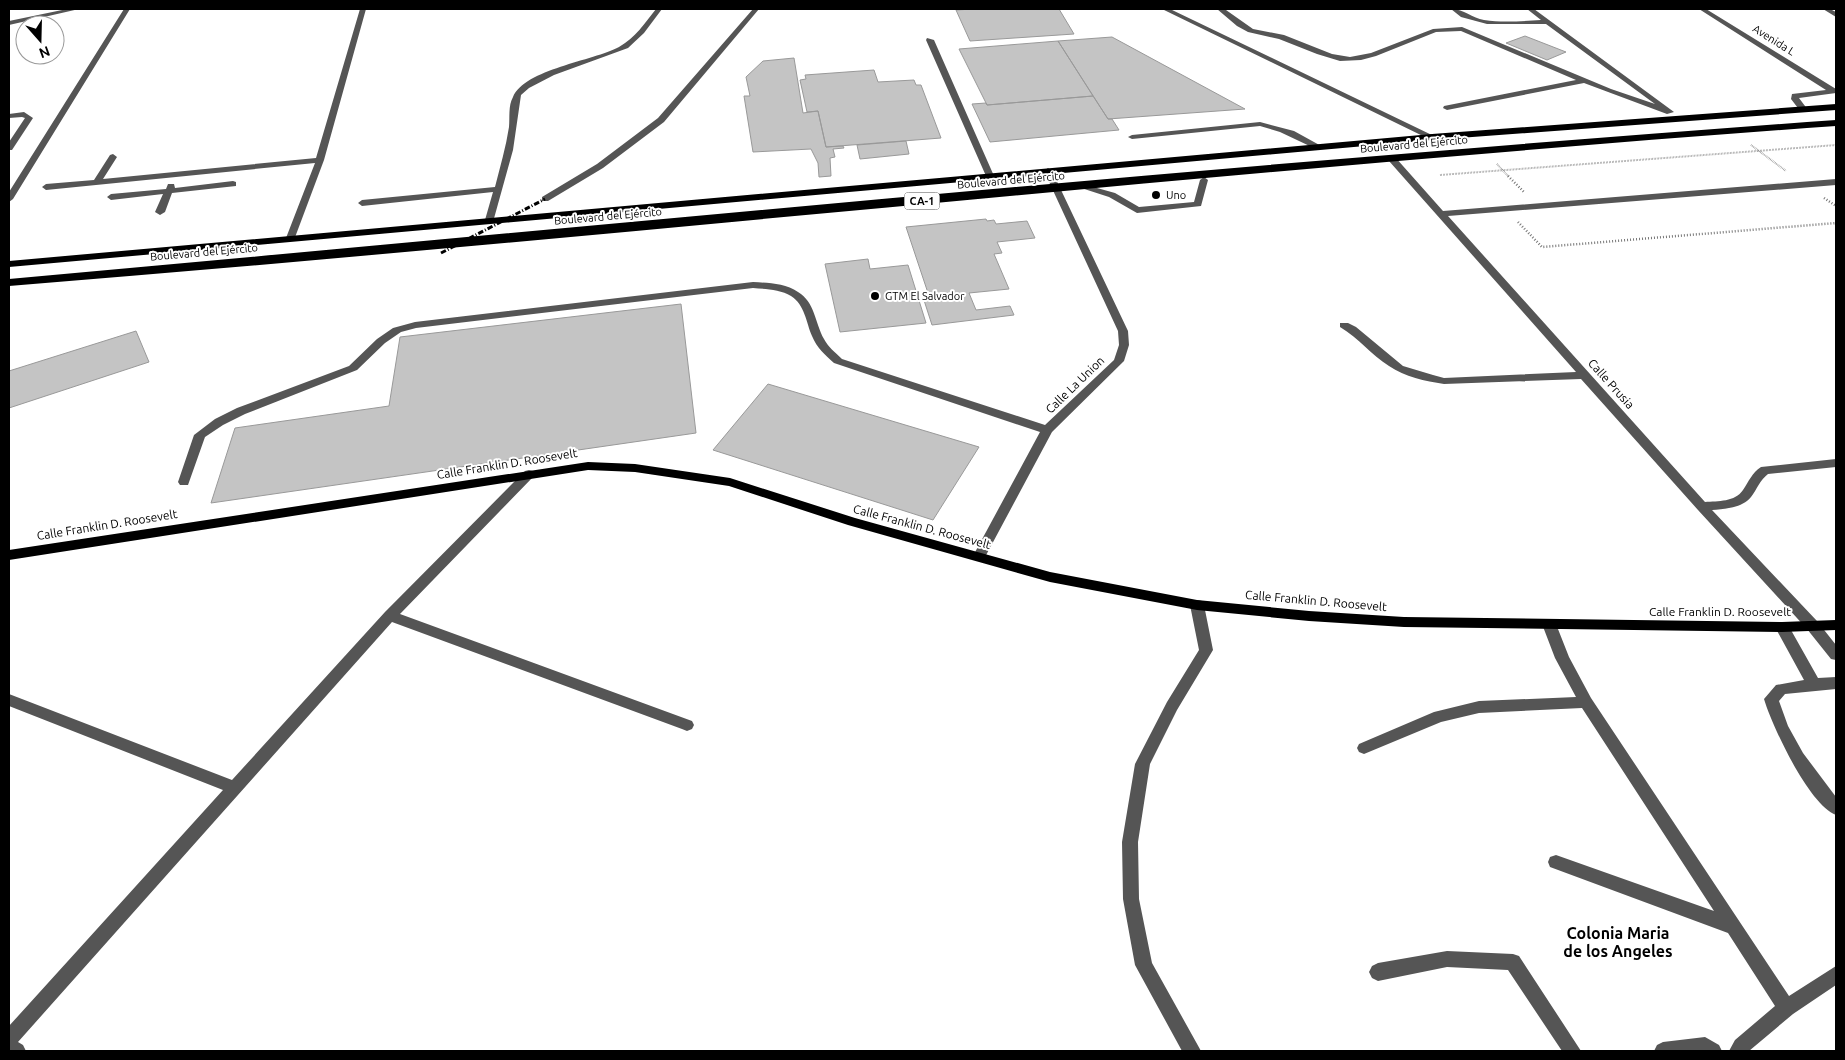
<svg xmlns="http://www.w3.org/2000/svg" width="1845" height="1060" font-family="Ubuntu,sans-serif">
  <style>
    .building { fill: #c4c4c4; stroke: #999 }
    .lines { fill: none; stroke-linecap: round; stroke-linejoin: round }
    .path-far1 { stroke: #777; stroke-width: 2; stroke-dasharray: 0.5 1; stroke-linecap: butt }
    .path { stroke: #777; stroke-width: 2.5; stroke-dasharray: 1 2; stroke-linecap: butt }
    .minor { fill: #555; fill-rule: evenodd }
    .major { fill: #000; fill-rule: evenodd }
    .highway { fill: #000; fill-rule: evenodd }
    .rail { stroke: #000; stroke-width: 3; stroke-dasharray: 5.5 2 1 2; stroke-linecap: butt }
    .poi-dot { fill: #000; stroke: #fff; stroke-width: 2 }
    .labels { text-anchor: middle; stroke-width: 4; stroke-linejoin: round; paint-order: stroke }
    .far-street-label { font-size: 11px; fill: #000; stroke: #fff }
    .far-poi-label { font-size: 11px; fill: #000; stroke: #fff; text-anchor: start }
    .shield { fill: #fff; stroke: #4c4c4c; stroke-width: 1 }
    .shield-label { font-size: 11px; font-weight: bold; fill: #000 }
    .street-label { font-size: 12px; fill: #000; stroke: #fff }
    .near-neighbourhood-label { font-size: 16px; font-weight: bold; fill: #000; stroke: #fff }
  </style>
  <rect width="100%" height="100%" fill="#fff"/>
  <path class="building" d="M973,9H1059L1074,34L970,41L956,10Z
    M1525,36L1566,52L1547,60L1506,43Z
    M1112,37L1245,109L1108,119L1058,41Z
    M1058,41L1093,96L987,105L959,49Z
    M794,58L803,113L818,111L826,147L843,146L844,148L833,149L835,157L830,158L831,176L819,177L818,163L811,149L753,152L744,96H750L746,77L763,61Z
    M874,70L878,82L914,80L916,85H921L941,138L826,147L818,111L807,112L800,80L806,79L805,75Z
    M1093,96L1108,119H1112L1119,130L990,142L972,104L986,103L987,105Z
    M906,141L909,154L860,159L857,145Z
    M986,219L987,221L994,220L996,224L1027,221L1035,238L997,242L1002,253L994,254L1009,289L969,293L976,310L1010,306L1014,315L932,325L922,294L928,293L906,227Z
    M868,259L870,269L908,265L926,323L840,332L825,264Z
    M681,304L696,433L211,503L235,428L389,406L400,337Z
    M136,331L149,362L9,408V371Z
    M768,384L979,447L933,520L713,450Z"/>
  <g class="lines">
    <path class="path-far1" d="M1751,145L1786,171
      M1497,164L1509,177
      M1440,175L1836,145"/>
    <path class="path" d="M1508,176L1524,192
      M1824,198L1836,206
      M1518,222L1542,247L1836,223"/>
    <path class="minor" d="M67,9H79L9,25V21Z
      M124,9H130L13,199L9,202V192Z
      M360,9H366L324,160L294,240L291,241L286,238L315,163L46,190L42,187L46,184L94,180L110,155L113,154L117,157L103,179L316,158Z
      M656,9H662L644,33L628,48L554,75L529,88L521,95L513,150L493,222L485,220L493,192L362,206L358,203L362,200L495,187C500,167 506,147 509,127C510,117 508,106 513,97C525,69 593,61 619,47C635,38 645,23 656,9Z
      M753,9H759L664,122L603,168L548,201H542V197L597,164L658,118Z
      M1162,9H1170L1436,137L1429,139Z
      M1217,9L1226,10L1253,29L1284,35L1332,54L1350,57L1371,53L1433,29L1462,27L1611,89L1655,104L1546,24H1487L1461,17L1451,9C1462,8 1472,18 1484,20C1503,23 1522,21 1541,20L1527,9H1534L1674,112L1667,114L1584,83L1447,110L1443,108L1444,106L1576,80L1461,31L1436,32L1376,56L1361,60L1340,61L1317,54L1279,39L1248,32L1237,26Z
      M1699,9H1706L1836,89V93L1799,98L1808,110L1801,112L1791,99L1792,94L1826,90Z
      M1823,9H1830L1836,12V17Z
      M927,38L934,40L994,176L993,178L986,176L926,40Z
      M24,112L33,118L12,150H9V142L25,118L22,117L9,118V114Z
      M1260,122L1294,131L1323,147L1316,149L1280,132L1260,126L1132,139L1128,137L1132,135Z
      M1389,157H1395L1443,211L1836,179V185L1448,216L1705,502C1718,501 1735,502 1743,490C1749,481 1752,473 1761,467L1836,459V467L1768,474C1760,480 1757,489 1751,497C1742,508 1725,509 1712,510L1817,621L1836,645V660L1831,659L1807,629L1698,510L1581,379L1444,384C1425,381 1405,377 1389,366C1371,355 1359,338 1340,327V323H1348L1356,327L1403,366L1433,375L1444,378L1576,372L1389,161Z
      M1048,168L1052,171L1128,331L1129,345L1124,361L1052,432L984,559H974L973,556L1040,432L834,363C825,355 817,348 812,336C806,322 805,305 791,296C780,289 765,289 753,288L416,328L401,332L385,343L357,370L245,414L223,425L205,437L188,485H180L178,482L194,435L215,419L237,408L349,366L377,339L393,328L415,322L753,282C768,283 785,283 798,292C815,302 815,323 824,339C828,347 835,352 842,359L1045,425L1114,360L1119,345L1118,331L1044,171Z
      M1204,177L1208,180L1201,206L1137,213L1109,197L1075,186L1079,183L1115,193L1139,207L1194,202L1200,180Z
      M233,181L236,182V186L172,193L165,212L160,215L155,212L163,194L111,200L107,197L111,194L166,189L168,184H174L175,188Z
      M529,470L533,471L535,474L533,477L400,614L692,721L694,725L692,729L687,731L682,729L392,622L18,1042L23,1045L26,1051H9V1026L223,790L9,706V694L232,780L385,612L525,471Z
      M1197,600L1202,601L1204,605L1213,650L1177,710L1150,764L1138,842L1139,899L1152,963L1201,1051H1182L1135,965L1123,899L1122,842L1135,764L1167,702L1199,650L1190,605L1192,601Z
      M1549,619L1554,620L1556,624L1569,657L1591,698L1789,996L1836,966V985L1793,1014L1749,1051H1729L1735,1040L1775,1006L1728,933L1550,867L1548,862L1550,857L1556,855L1714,911L1582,708L1479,713L1441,722L1364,754L1359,752L1357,748L1359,744L1434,712L1479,701L1576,697L1555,658L1542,624L1544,620Z
      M1782,622L1787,623L1818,678L1836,677V689L1785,694L1779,701L1788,726L1803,753L1836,797V815C1809,805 1772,726 1764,699L1776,685L1804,680L1775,627L1777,623Z
      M1447,951L1513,954L1519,956L1581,1051H1562L1508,970L1447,967L1378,981L1372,978L1369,972L1372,966L1378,963Z
      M1705,1037L1719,1045L1722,1051H1654L1657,1045L1663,1042Z"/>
    <path class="major" d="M588,462L635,464L730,478L855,518L1050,572L1197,600L1309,611L1404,617L1782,622L1836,620V630L1782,632L1404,627L1309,621L1197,610L1050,582L848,525L729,486L635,472L588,470L9,560V550Z"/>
    <path class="highway" d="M1836,104V110L1432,140L9,267V261L1432,134Z
      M1836,120V126C1226,170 618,237 9,286V279C618,224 1226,164 1836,120Z"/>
    <path class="rail" d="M441,253L545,199"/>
  </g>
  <g class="poi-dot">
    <circle cx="1156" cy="195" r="5"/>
    <circle cx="875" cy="296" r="5"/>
  </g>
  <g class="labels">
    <g class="far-street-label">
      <text transform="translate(1774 40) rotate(32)" y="4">Avenida L</text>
      <text transform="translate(1414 144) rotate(-5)" y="4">Boulevard del Ejército</text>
      <text transform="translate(1011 180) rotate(-5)" y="4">Boulevard del Ejército</text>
      <text transform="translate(608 216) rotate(-5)" y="4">Boulevard del Ejército</text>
      <text transform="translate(204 252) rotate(-5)" y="4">Boulevard del Ejército</text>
    </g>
    <g class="far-poi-label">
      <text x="1166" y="199">Uno</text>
      <text x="885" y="300">GTM El Salvador</text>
    </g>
    <rect class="shield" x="904.5" y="192.5" width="35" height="17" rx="4"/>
    <g class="shield-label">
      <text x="922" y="205">CA-1</text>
    </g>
    <g class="street-label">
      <text transform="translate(1611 384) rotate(48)" y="4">Calle Prusia</text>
      <text transform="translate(1075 385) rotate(-44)" y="4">Calle La Union</text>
      <text transform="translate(507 464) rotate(-9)" y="4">Calle Franklin D. Roosevelt</text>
      <text transform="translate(107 525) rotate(-9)" y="4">Calle Franklin D. Roosevelt</text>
      <text transform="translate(922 527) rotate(15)" y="4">Calle Franklin D. Roosevelt</text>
      <text transform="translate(1316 601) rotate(5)" y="4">Calle Franklin D. Roosevelt</text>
      <text x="1720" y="616">Calle Franklin D. Roosevelt</text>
    </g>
    <g class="near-neighbourhood-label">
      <text x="1618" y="939">Colonia Maria<tspan x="1618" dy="18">de los Angeles</tspan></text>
    </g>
  </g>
  <rect width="1845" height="1060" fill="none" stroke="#000000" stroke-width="20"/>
  <g transform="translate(40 40) rotate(160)"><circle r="24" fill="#ffffff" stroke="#999999"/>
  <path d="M0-4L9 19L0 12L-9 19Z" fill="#000000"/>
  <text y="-8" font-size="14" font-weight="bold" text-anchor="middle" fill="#000000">N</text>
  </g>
</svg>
